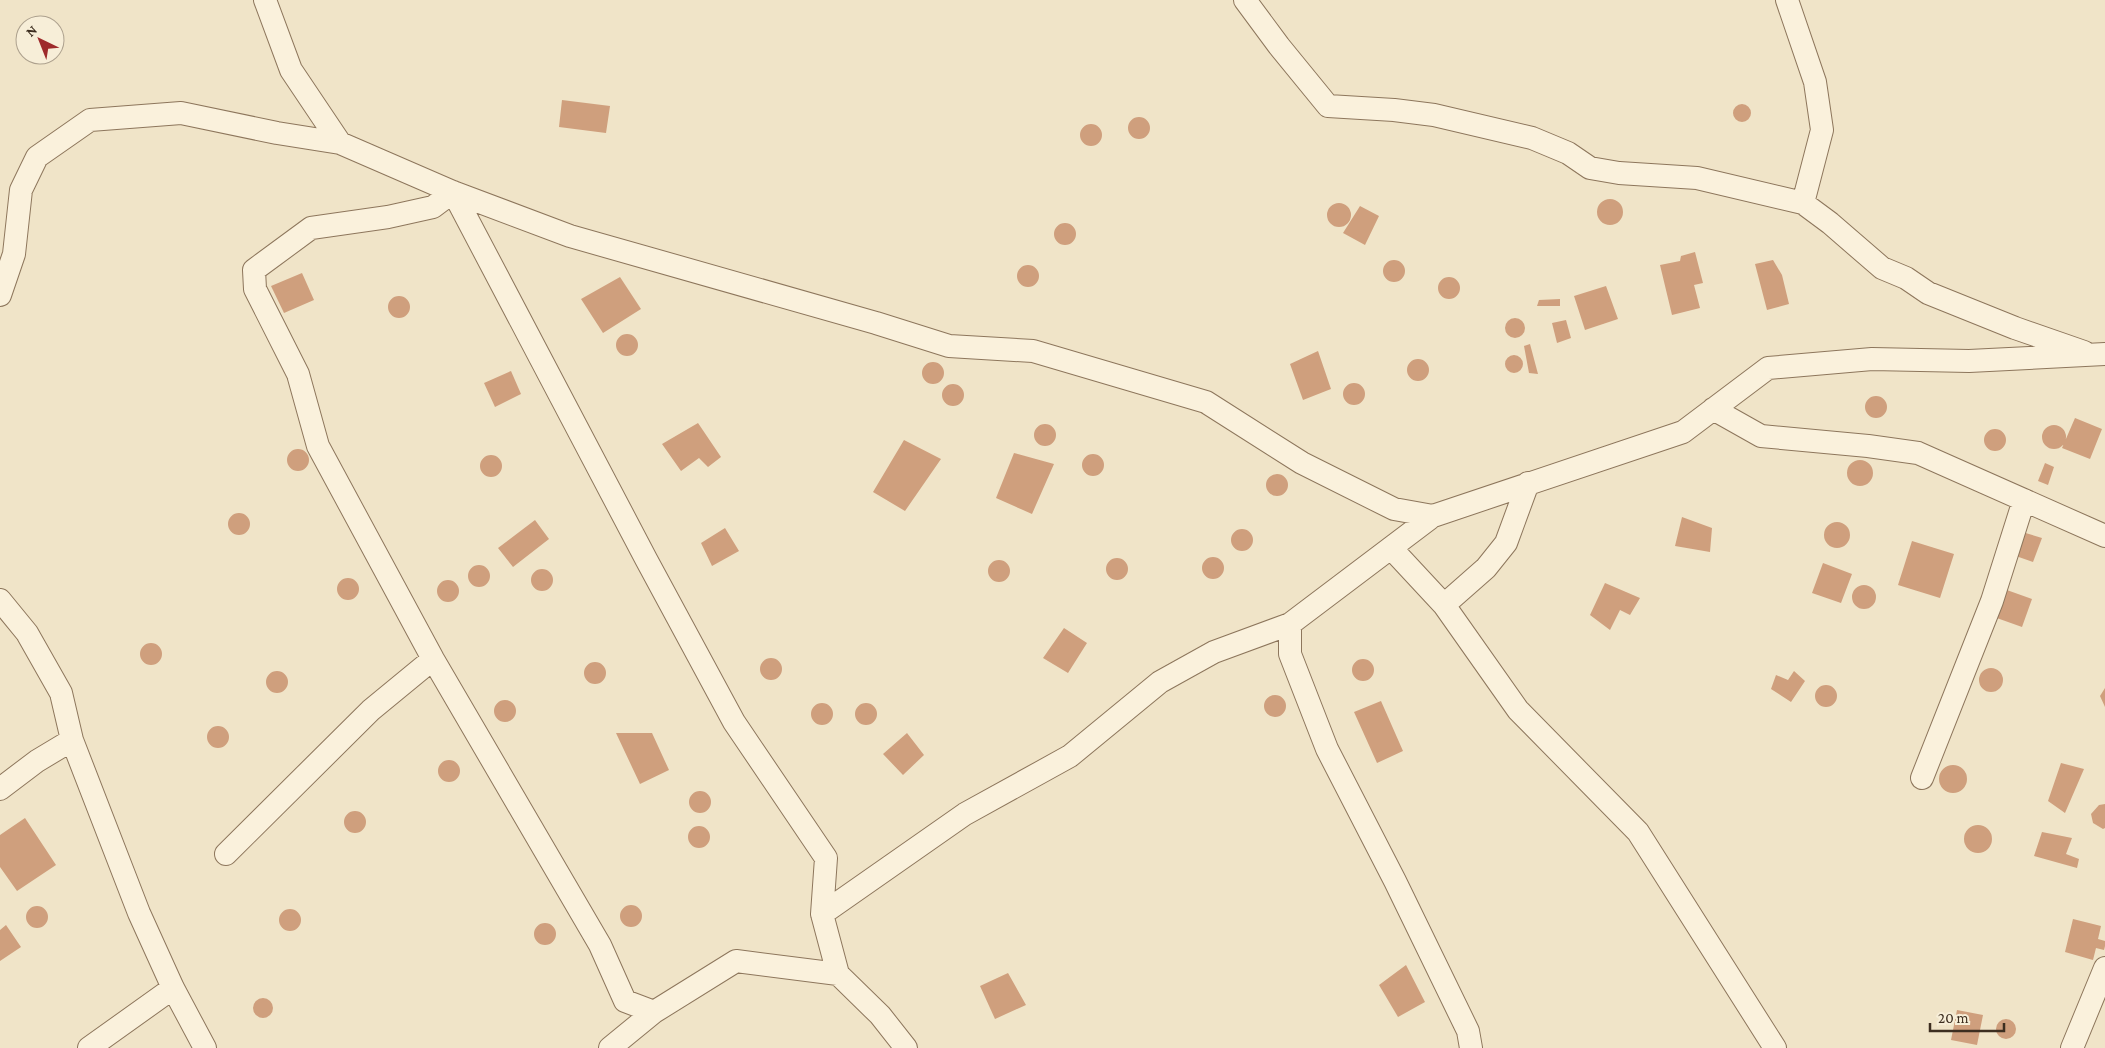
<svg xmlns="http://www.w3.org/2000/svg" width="2105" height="1048" font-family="'Crimson Pro',serif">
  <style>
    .building { fill: #cf9f7d }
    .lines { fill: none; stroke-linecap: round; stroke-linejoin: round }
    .street-casing { stroke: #8d765c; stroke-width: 24 }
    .street { stroke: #faf1dc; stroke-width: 22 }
  </style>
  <rect width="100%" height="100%" fill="#f0e4c8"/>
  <path class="building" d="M562,100L610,106L606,133L559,127Z
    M1733 113a9 9 0 1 1 18 0a9 9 0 1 1-18 0Z
    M1128 128a11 11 0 1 1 22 0a11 11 0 1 1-22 0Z
    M1080 135a11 11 0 1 1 22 0a11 11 0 1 1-22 0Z
    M1597 212a13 13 0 1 1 26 0a13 13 0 1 1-26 0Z
    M1327 215a12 12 0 1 1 24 0a12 12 0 1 1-24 0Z
    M1360,206L1379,216L1365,245L1343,233Z
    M1054 234a11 11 0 1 1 22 0a11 11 0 1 1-22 0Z
    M1695,252L1703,283L1694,285L1700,308L1672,315L1660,265L1680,261L1681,256Z
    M1383 271a11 11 0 1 1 22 0a11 11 0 1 1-22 0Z
    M1773,260L1782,275L1789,304L1767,310L1755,264Z
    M1017 276a11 11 0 1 1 22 0a11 11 0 1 1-22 0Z
    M302,273L314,300L284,313L271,286Z
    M1438 288a11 11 0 1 1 22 0a11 11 0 1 1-22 0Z
    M620,277L641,309L603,333L581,299Z
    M1606,286L1618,319L1585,330L1574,296Z
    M388 307a11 11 0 1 1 22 0a11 11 0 1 1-22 0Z
    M1560,299V306H1537L1539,300Z
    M1505 328a10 10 0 1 1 20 0a10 10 0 1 1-20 0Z
    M1566,320L1571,338L1557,343L1552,323Z
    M616 345a11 11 0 1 1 22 0a11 11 0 1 1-22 0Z
    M1530,344L1538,374L1529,373L1524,346Z
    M1318,351L1331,389L1303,400L1290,364Z
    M1505 364a9 9 0 1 1 18 0a9 9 0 1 1-18 0Z
    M1407 370a11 11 0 1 1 22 0a11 11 0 1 1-22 0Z
    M922 373a11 11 0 1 1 22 0a11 11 0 1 1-22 0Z
    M511,371L521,394L495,407L484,383Z
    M1343 394a11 11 0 1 1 22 0a11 11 0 1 1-22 0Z
    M942 395a11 11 0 1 1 22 0a11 11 0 1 1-22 0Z
    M1865 407a11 11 0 1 1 22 0a11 11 0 1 1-22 0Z
    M2075,418L2102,429L2090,459L2062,448Z
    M698,423L721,457L708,467L699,458L681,471L662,444Z
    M1034 435a11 11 0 1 1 22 0a11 11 0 1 1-22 0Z
    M2042 437a12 12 0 1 1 24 0a12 12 0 1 1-24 0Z
    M1984 440a11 11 0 1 1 22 0a11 11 0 1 1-22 0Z
    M904,440L941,459L905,511L873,492Z
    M287 460a11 11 0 1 1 22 0a11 11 0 1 1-22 0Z
    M1014,453L1054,464L1032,514L996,498Z
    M1082 465a11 11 0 1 1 22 0a11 11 0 1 1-22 0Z
    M480 466a11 11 0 1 1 22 0a11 11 0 1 1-22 0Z
    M1847 473a13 13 0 1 1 26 0a13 13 0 1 1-26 0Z
    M2045,463L2054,467L2048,485L2038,481Z
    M1266 485a11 11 0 1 1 22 0a11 11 0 1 1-22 0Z
    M228 524a11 11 0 1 1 22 0a11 11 0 1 1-22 0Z
    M1682,517L1712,528L1710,552L1675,546Z
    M535,520L549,539L513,567L498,548Z
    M1824 535a13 13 0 1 1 26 0a13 13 0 1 1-26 0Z
    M725,528L739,551L712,566L701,543Z
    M1231 540a11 11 0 1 1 22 0a11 11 0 1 1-22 0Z
    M2019,531L2042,538L2033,562L2013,555Z
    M1912,541L1954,554L1940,598L1898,585Z
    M1202 568a11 11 0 1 1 22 0a11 11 0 1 1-22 0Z
    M1106 569a11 11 0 1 1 22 0a11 11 0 1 1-22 0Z
    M988 571a11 11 0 1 1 22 0a11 11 0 1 1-22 0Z
    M1823,563L1852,574L1841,603L1812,593Z
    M468 576a11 11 0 1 1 22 0a11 11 0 1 1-22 0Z
    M531 580a11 11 0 1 1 22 0a11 11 0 1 1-22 0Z
    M337 589a11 11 0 1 1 22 0a11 11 0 1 1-22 0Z
    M437 591a11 11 0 1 1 22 0a11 11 0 1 1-22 0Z
    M1605,583L1640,598L1630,615L1620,610L1610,630L1590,615Z
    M1852 597a12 12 0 1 1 24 0a12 12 0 1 1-24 0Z
    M2004,589L2032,599L2022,627L1994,617Z
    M1064,628L1087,643L1068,673L1043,658Z
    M140 654a11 11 0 1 1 22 0a11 11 0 1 1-22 0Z
    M760 669a11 11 0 1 1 22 0a11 11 0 1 1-22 0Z
    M1352 670a11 11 0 1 1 22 0a11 11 0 1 1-22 0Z
    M584 673a11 11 0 1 1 22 0a11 11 0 1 1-22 0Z
    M1979 680a12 12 0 1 1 24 0a12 12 0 1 1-24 0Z
    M266 682a11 11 0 1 1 22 0a11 11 0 1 1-22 0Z
    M1794,671L1805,681L1791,702L1771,689L1776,675L1788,680Z
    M1815 696a11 11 0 1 1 22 0a11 11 0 1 1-22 0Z
    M2105,688V707L2100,696Z
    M1264 706a11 11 0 1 1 22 0a11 11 0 1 1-22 0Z
    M494 711a11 11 0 1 1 22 0a11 11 0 1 1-22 0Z
    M1381,701L1403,751L1377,763L1354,712Z
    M811 714a11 11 0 1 1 22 0a11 11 0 1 1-22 0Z
    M855 714a11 11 0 1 1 22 0a11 11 0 1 1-22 0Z
    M207 737a11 11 0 1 1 22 0a11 11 0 1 1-22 0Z
    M616,733H652L669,770L640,784Z
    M907,733L924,755L903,775L883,754Z
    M438 771a11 11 0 1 1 22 0a11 11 0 1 1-22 0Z
    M2061,763L2084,769L2065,813L2048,801Z
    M1939 779a14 14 0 1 1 28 0a14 14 0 1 1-28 0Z
    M689 802a11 11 0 1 1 22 0a11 11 0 1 1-22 0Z
    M2105,804V828L2103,829L2093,823L2091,814L2099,805Z
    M344 822a11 11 0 1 1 22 0a11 11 0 1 1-22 0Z
    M25,818L56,865L17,891L0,867V835Z
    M1964 839a14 14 0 1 1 28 0a14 14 0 1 1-28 0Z
    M688 837a11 11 0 1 1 22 0a11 11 0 1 1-22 0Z
    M2042,832L2072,838L2066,854L2079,859L2077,868L2034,856Z
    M620 916a11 11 0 1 1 22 0a11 11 0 1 1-22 0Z
    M26 917a11 11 0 1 1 22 0a11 11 0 1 1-22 0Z
    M279 920a11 11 0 1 1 22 0a11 11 0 1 1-22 0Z
    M2073,919L2101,926L2098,939L2105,941V946L2104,950L2096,948L2093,960L2065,952Z
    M534 934a11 11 0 1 1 22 0a11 11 0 1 1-22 0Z
    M6,925L21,947L0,961V930Z
    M1406,965L1425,1002L1398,1017L1379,985Z
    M1008,973L1026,1005L995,1019L980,986Z
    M253 1008a10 10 0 1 1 20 0a10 10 0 1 1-20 0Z
    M1957,1010L1983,1015L1977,1045L1951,1040Z
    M1996 1029a10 10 0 1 1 20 0a10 10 0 1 1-20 0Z"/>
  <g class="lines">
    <defs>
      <path id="street" d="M265,0L291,70L340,143L453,192L570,236L876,323L949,346L1033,351L1206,402L1302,463L1394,509L1433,516
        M1245,0L1279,46L1328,106L1394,110L1434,115L1532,138L1568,153L1590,168L1619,173L1697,178L1803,203L1830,223L1882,268L1906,278L1928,293L2015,328L2084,352
        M1787,0L1815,82L1822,130L1803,203
        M0,295L14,254L21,190L37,157L90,120L181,113L277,133L340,143
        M1713,409L1761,436L1868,446L1918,453L2105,536
        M1391,548L1444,605L1518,710L1638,832L1775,1048
        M0,600L27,633L61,693L72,740L139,913L173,988L205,1048
        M1444,605L1486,568L1506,543L1528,483
        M1922,778L1992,601L2024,500
        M0,789L37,761L72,740
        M226,854L371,710L433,659
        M822,914L965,814L1070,756L1160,682L1214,652L1290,624
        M838,974L736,961L654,1012L625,1001L600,945L433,659L318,446L298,374L255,289L254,270L311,228L388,217L433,207L453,192L646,559L734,722L826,858L822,914L838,974L880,1015L906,1048
        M89,1048L173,988
        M610,1048L654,1012
        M1471,1048L1468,1031L1395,881L1327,749L1290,654V624L1433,516L1683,432L1768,368L1872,359L1969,361L2105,354
        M2072,1048L2105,968"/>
    </defs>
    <use href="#street" class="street-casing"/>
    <use href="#street" class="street"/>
  </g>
  <g transform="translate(40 40) rotate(317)"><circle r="24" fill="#f7eed8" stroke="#ada18e"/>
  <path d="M0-4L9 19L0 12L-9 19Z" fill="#9e2a2b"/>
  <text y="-8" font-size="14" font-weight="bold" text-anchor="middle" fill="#3d2e20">N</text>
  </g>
  <path d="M1930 1023v8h74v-8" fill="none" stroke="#3d2e20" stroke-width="2.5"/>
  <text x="1938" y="1023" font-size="15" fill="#3d2e20" stroke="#f7eed8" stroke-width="4" paint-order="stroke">20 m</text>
</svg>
